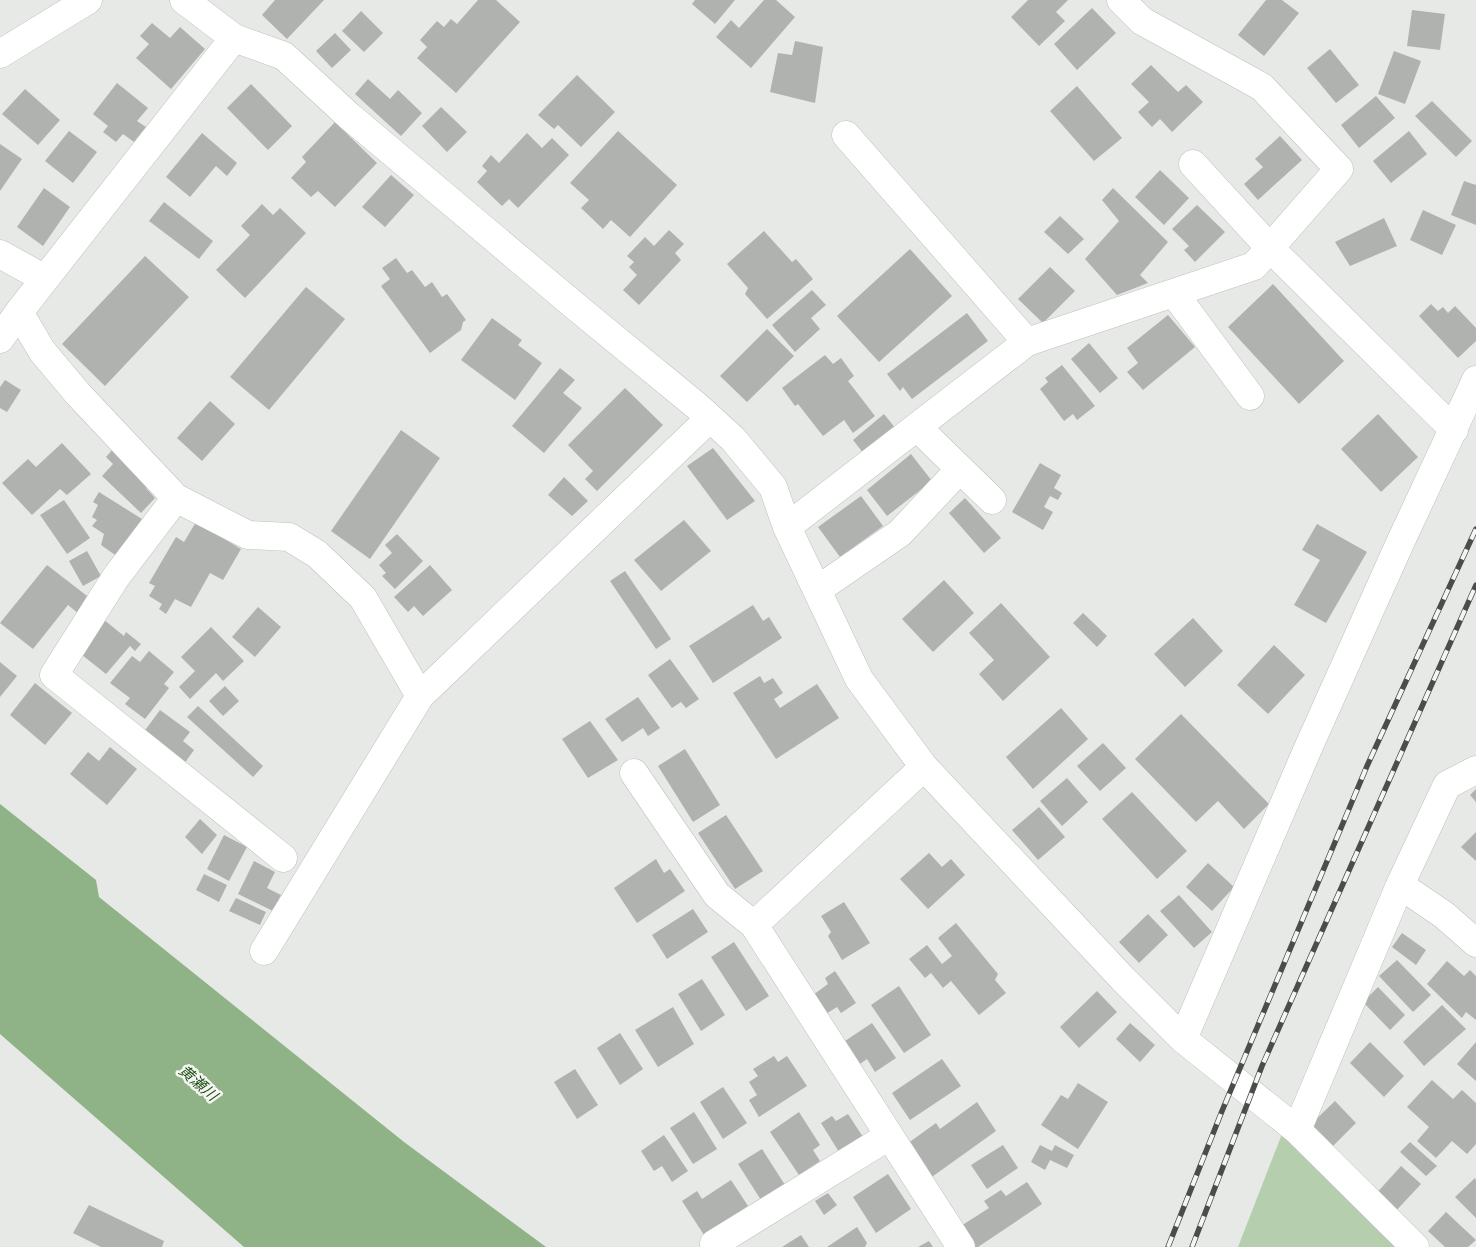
<svg xmlns="http://www.w3.org/2000/svg" width="1476" height="1247" font-family="'Public Sans','Noto Sans JP',sans-serif">
  <style>
    .green { fill: #b5ceae }
    .water { fill: #8fb286 }
    .building { fill: #b0b2af }
    .lines { fill: none; stroke-linecap: round; stroke-linejoin: round }
    .minor-casing { stroke: #bfc1be; stroke-width: 29 }
    .trunk-casing { stroke: #bfc1be; stroke-width: 29 }
    .minor { stroke: #fff; stroke-width: 28 }
    .trunk { stroke: #fff; stroke-width: 28 }
    .rail-casing { stroke: #4b4d4b; stroke-width: 5.5 }
    .rail { stroke: #f4f6f3; stroke-width: 4; stroke-dasharray: 11; stroke-linecap: butt }
    .labels { text-anchor: middle; stroke-width: 5; stroke-linejoin: round; paint-order: stroke }
    .water-label { font-size: 15px; font-style: italic; fill: #214f13; stroke: #f4f6f3 }
  </style>
  <rect width="100%" height="100%" fill="#e6e9e6"/>
  <path class="green" d="M1287,1121L1426,1247H1238Z"/>
  <path class="water" d="M0,804L96,880L99,897L404,1142L546,1247H244L0,1034Z"/>
  <path class="building" d="M275,0H324L287,39L262,15Z
    M478,0H496L520,22L456,93L417,58L427,47L420,40L437,21L444,27L451,19L457,24Z
    M695,0H735L715,24L692,4Z
    M764,0H776L795,17L751,68L716,37L731,20L739,28Z
    M1028,0H1068L1056,12L1065,21L1039,46L1011,17Z
    M1266,0H1282L1299,13L1264,56L1238,35Z
    M1092,8L1116,33L1077,70L1054,44Z
    M1412,10L1445,14L1440,50L1407,46Z
    M361,11L383,33L364,52L342,31Z
    M152,23L170,38L180,27L205,49L171,89L136,58L149,44L140,36Z
    M335,33L351,50L332,68L316,51Z
    M795,41L823,47L815,103L770,92L778,53L792,55Z
    M1330,49L1359,85L1336,103L1307,68Z
    M1394,51L1421,61L1405,104L1378,94Z
    M1151,65L1178,92L1186,85L1203,102L1172,132L1160,119L1152,127L1138,112L1149,102L1131,84Z
    M577,75L615,112L581,147L558,125L554,129L538,115Z
    M368,79L390,99L398,90L422,113L401,136L355,94Z
    M117,83L148,108L137,121L146,127L134,142L123,134L116,142L103,132L108,126L93,114Z
    M251,84L292,126L268,150L227,108Z
    M1077,86L1122,138L1094,161L1050,111Z
    M25,89L60,120L38,145L2,114Z
    M1376,96L1395,118L1359,148L1341,125Z
    M1432,101L1472,141L1456,157L1415,116Z
    M441,107L467,132L447,152L422,126Z
    M335,122L377,163L335,207L318,191L311,197L291,178L306,162L302,157Z
    M69,131L97,152L73,183L45,161Z
    M618,131L677,185L630,237L611,220L603,229L581,208L589,200L570,183Z
    M1409,131L1427,154L1391,183L1373,161Z
    M202,133L237,163L227,176L216,166L190,197L166,177Z
    M527,133L542,148L552,138L569,155L518,208L509,199L502,206L477,182L487,171L482,166L491,155L499,163Z
    M1280,136L1302,160L1258,200L1244,184L1263,167L1255,159Z
    M0,144L22,159L0,191Z
    M1160,170L1189,198L1164,225L1135,197Z
    M391,175L414,195L385,227L362,207Z
    M1464,181L1476,185V225L1451,215Z
    M44,188L70,207L43,246L17,227Z
    M1113,188L1168,242L1140,275L1148,283L1117,295L1085,259L1119,221L1102,200Z
    M164,202L213,241L199,259L149,221Z
    M262,204L273,215L280,208L306,233L245,298L216,270L250,235L241,226Z
    M1197,205L1225,232L1195,262L1184,250L1189,246L1172,229Z
    M1423,210L1456,225L1442,255L1410,240Z
    M1060,216L1084,239L1068,254L1044,232Z
    M1384,218L1397,246L1350,266L1335,242Z
    M669,230L684,244L675,253L681,260L639,305L623,290L637,275L629,267L634,262L627,256L645,237L654,246Z
    M764,231L792,262L796,259L813,279L767,319L745,294L748,288L727,264Z
    M910,249L952,296L879,362L837,316Z
    M145,256L189,297L105,386L62,344Z
    M396,258L407,273L412,270L425,287L432,282L442,297L447,294L466,320L463,322L461,330L430,353L381,286L390,279L382,268Z
    M1050,267L1075,291L1043,323L1018,299Z
    M1273,284L1344,361L1299,404L1228,327Z
    M306,287L345,319L269,410L230,377Z
    M812,290L826,305L811,318L820,329L795,352L772,325Z
    M1431,304L1438,311L1443,307L1448,313L1455,306L1476,328V341L1458,358L1419,316Z
    M967,313L988,341L912,399L903,387L900,391L887,374Z
    M1168,315L1195,347L1143,390L1127,372L1138,363L1127,348Z
    M492,318L522,340L518,345L542,363L515,400L461,360Z
    M767,329L794,356L747,402L720,376Z
    M1089,343L1118,378L1100,393L1071,359Z
    M825,355L833,364L841,358L854,376L848,381L875,416L853,433L844,420L823,436L798,404L795,406L782,388Z
    M1062,365L1095,406L1077,420L1073,414L1064,421L1040,389L1048,382L1045,378Z
    M560,368L575,380L563,393L582,408L544,453L512,426Z
    M5,380L21,390L7,412L0,408V387Z
    M625,388L663,425L597,491L585,479L593,471L568,445Z
    M210,401L235,424L202,461L177,438Z
    M884,414L896,429L864,454L853,440Z
    M1378,414L1418,457L1381,492L1341,449Z
    M401,430L440,458L370,559L331,531Z
    M62,443L91,474L67,495L60,489L32,515L2,483L28,459L36,467Z
    M713,448L755,501L727,520L687,466Z
    M113,449L152,485L146,488L155,498L141,513L102,476L113,464L106,457Z
    M911,454L932,481L887,516L867,490Z
    M1040,463L1061,475L1054,488L1062,493L1058,500L1050,496L1044,507L1053,512L1043,530L1012,512Z
    M564,477L588,501L572,516L548,495Z
    M99,492L142,519L118,557L101,545L104,534L92,526L97,520L92,517L98,505L93,502Z
    M861,496L883,526L840,557L818,527Z
    M965,498L1001,538L984,553L949,513Z
    M64,500L90,538L67,554L40,515Z
    M684,520L711,551L661,591L634,560Z
    M196,522L241,549L223,580L210,573L191,607L175,599L166,614L159,609L162,604L149,596L155,586L149,583L176,537L184,542Z
    M1317,524L1367,552L1326,623L1294,605L1320,560L1302,550Z
    M397,534L423,561L395,589L382,576L386,573L379,565L392,553L385,545Z
    M87,551L101,576L83,586L69,561Z
    M47,565L91,599L79,614L68,605L33,649L0,623Z
    M430,565L452,590L423,616L414,606L408,612L394,597Z
    M625,571L671,639L656,649L610,581Z
    M944,580L974,613L933,652L902,619Z
    M1001,603L1050,657L1003,701L979,674L994,660L969,633Z
    M753,605L763,621L769,617L782,638L713,683L689,646Z
    M258,607L281,627L255,657L232,637Z
    M1083,613L1107,636L1097,647L1073,623Z
    M1193,618L1223,651L1185,687L1154,654Z
    M103,619L124,636L126,632L141,644L135,651L130,646L106,674L77,651Z
    M211,627L244,661L223,681L216,673L190,699L179,687L195,671L181,657Z
    M1274,645L1305,675L1268,714L1237,685Z
    M149,651L174,672L164,684L169,688L145,719L125,704L130,698L110,683L132,656L140,662Z
    M670,659L699,699L686,708L681,702L672,708L648,675Z
    M0,662L17,676L0,697Z
    M760,676L764,683L773,678L783,693L774,699L780,708L817,684L839,718L776,759L733,693Z
    M35,683L72,713L45,745L10,715Z
    M225,686L239,701L223,716L209,701Z
    M638,697L660,728L648,736L643,728L622,742L605,719Z
    M198,706L263,766L253,777L187,717Z
    M1061,708L1088,739L1033,789L1006,757Z
    M160,710L190,732L183,741L194,750L184,764L143,733Z
    M1181,714L1269,804L1244,829L1218,801L1196,822L1135,759Z
    M590,721L618,760L588,778L562,739Z
    M1103,743L1126,768L1100,791L1077,766Z
    M110,747L137,769L107,805L70,774L88,752L99,761Z
    M685,749L720,805L693,822L658,766Z
    M1067,778L1088,802L1062,826L1040,801Z
    M1476,789V802L1470,795Z
    M1132,792L1187,851L1157,879L1102,819Z
    M1039,807L1065,837L1038,860L1012,830Z
    M726,815L763,871L735,889L698,833Z
    M200,819L217,835L202,854L185,837Z
    M1476,832V861L1461,847Z
    M224,835L247,847L229,881L207,869Z
    M929,853L942,867L951,859L965,875L928,909L900,879Z
    M656,859L664,873L670,869L685,891L637,923L614,888Z
    M254,861L275,872L267,888L281,895L273,911L238,894Z
    M1208,863L1234,887L1212,911L1186,887Z
    M204,874L227,885L219,902L196,890Z
    M1179,895L1212,932L1194,948L1160,911Z
    M236,898L266,912L260,925L229,911Z
    M844,902L870,943L842,960L828,936L831,932L821,916Z
    M693,909L708,932L667,959L652,935Z
    M1148,914L1168,935L1139,963L1119,942Z
    M956,923L998,974L995,980L1006,993L979,1015L951,981L943,988L931,973L925,978L909,959L927,945L942,964L952,956L938,938Z
    M1402,933L1426,950L1416,965L1392,947Z
    M734,942L769,996L746,1011L711,957Z
    M1397,960L1431,995L1413,1012L1379,976Z
    M1447,961L1464,976L1470,970L1476,976V1020L1466,1012L1462,1018L1427,984Z
    M835,971L856,1003L841,1013L837,1007L826,1014L813,995L828,984L825,978Z
    M702,979L725,1015L701,1031L678,994Z
    M899,986L931,1035L904,1053L871,1005Z
    M1378,987L1405,1015L1390,1030L1363,1002Z
    M1097,991L1117,1012L1079,1048L1060,1027Z
    M1442,1005L1466,1029L1424,1066L1403,1042Z
    M673,1007L694,1044L658,1067L635,1030Z
    M872,1023L896,1058L875,1072L867,1059L857,1066L842,1043Z
    M1130,1023L1155,1045L1140,1062L1116,1039Z
    M620,1033L643,1069L620,1085L597,1048Z
    M1370,1042L1404,1076L1384,1097L1350,1063Z
    M1476,1042V1081L1457,1064Z
    M774,1056L778,1062L787,1056L807,1086L759,1117L749,1100L757,1095L749,1082L758,1076L753,1069Z
    M942,1059L961,1086L910,1120L892,1093Z
    M575,1069L598,1105L577,1119L554,1082Z
    M1432,1080L1453,1099L1462,1090L1476,1103V1144L1467,1154L1452,1141L1436,1158L1417,1141L1429,1127L1407,1107Z
    M1078,1083L1108,1102L1078,1149L1041,1125L1061,1095L1068,1099Z
    M723,1087L747,1123L723,1139L700,1102Z
    M1335,1101L1356,1123L1329,1150L1307,1128Z
    M977,1102L996,1131L929,1179L904,1146L936,1123L940,1129Z
    M694,1112L717,1149L693,1164L670,1128Z
    M799,1112L820,1145L813,1150L820,1161L799,1175L770,1132Z
    M848,1114L863,1137L839,1152L821,1123L832,1116L836,1121Z
    M664,1135L688,1171L672,1182L662,1166L654,1171L641,1151Z
    M1410,1142L1437,1166L1426,1176L1400,1152Z
    M1003,1145L1018,1168L987,1189L971,1165Z
    M1040,1145L1052,1151L1055,1145L1074,1155L1067,1168L1050,1160L1045,1170L1031,1162Z
    M762,1149L785,1185L761,1200L738,1164Z
    M1401,1166L1421,1184L1393,1214L1374,1196Z
    M888,1174L911,1209L876,1233L853,1197Z
    M1475,1178L1476,1180V1218L1455,1197Z
    M731,1180L748,1206L704,1235L682,1201L697,1191L702,1199Z
    M1027,1182L1042,1204L978,1247H975L961,1226L989,1208L984,1201L1001,1190L1006,1196Z
    M828,1193L837,1205L824,1215L815,1201Z
    M89,1205L164,1241L162,1247H101L73,1233Z
    M1446,1212L1476,1240L1468,1247H1445L1428,1231Z
    M857,1227L867,1243L865,1247H827Z
    M801,1235L809,1247H782Z
    M929,1241L933,1247H918Z"/>
  <g class="lines">
    <defs>
      <path id="minor" d="M184,0L234,38L284,56L349,116L575,306L698,407L733,439L773,487L787,527L859,679L924,767L1123,979L1183,1039L1297,1130L1415,1247
        M846,135L1027,342
        M1193,164L1270,248L1454,430
        M0,254L45,279
        M1174,293L1250,396
        M19,312L42,351L78,394L176,498L248,535L289,537L317,554L363,598L420,696
        M0,339L19,312L234,38
        M917,427L992,500
        M176,498L116,577L54,675L283,858
        M787,527L1027,342L1254,266L1339,169L1262,87L1142,21L1121,0
        M817,590L900,533L960,469
        M634,773L717,895L754,925L961,1247
        M1400,885L1444,915L1476,943
        M754,925L924,767
        M264,951L420,696L710,418
        M1183,1039L1309,746L1400,543L1476,380
        M1297,1130L1400,885L1447,785L1476,770
        M714,1244L889,1136"/>
      <path id="trunk" d="M0,54L88,0"/>
    </defs>
    <use href="#minor" class="minor-casing"/>
    <use href="#trunk" class="trunk-casing"/>
    <use href="#minor" class="minor"/>
    <use href="#trunk" class="trunk"/>
    <defs>
      <path id="rail" d="M1168,1247L1222,1111L1367,766L1476,529
        M1192,1247L1262,1066L1476,585"/>
    </defs>
    <use href="#rail" class="rail-casing"/>
    <use href="#rail" class="rail"/>
  </g>
  <g class="labels">
    <g class="water-label">
      <text transform="translate(198 1083) rotate(41)" y="5">黄瀬川</text>
    </g>
  </g>
</svg>
